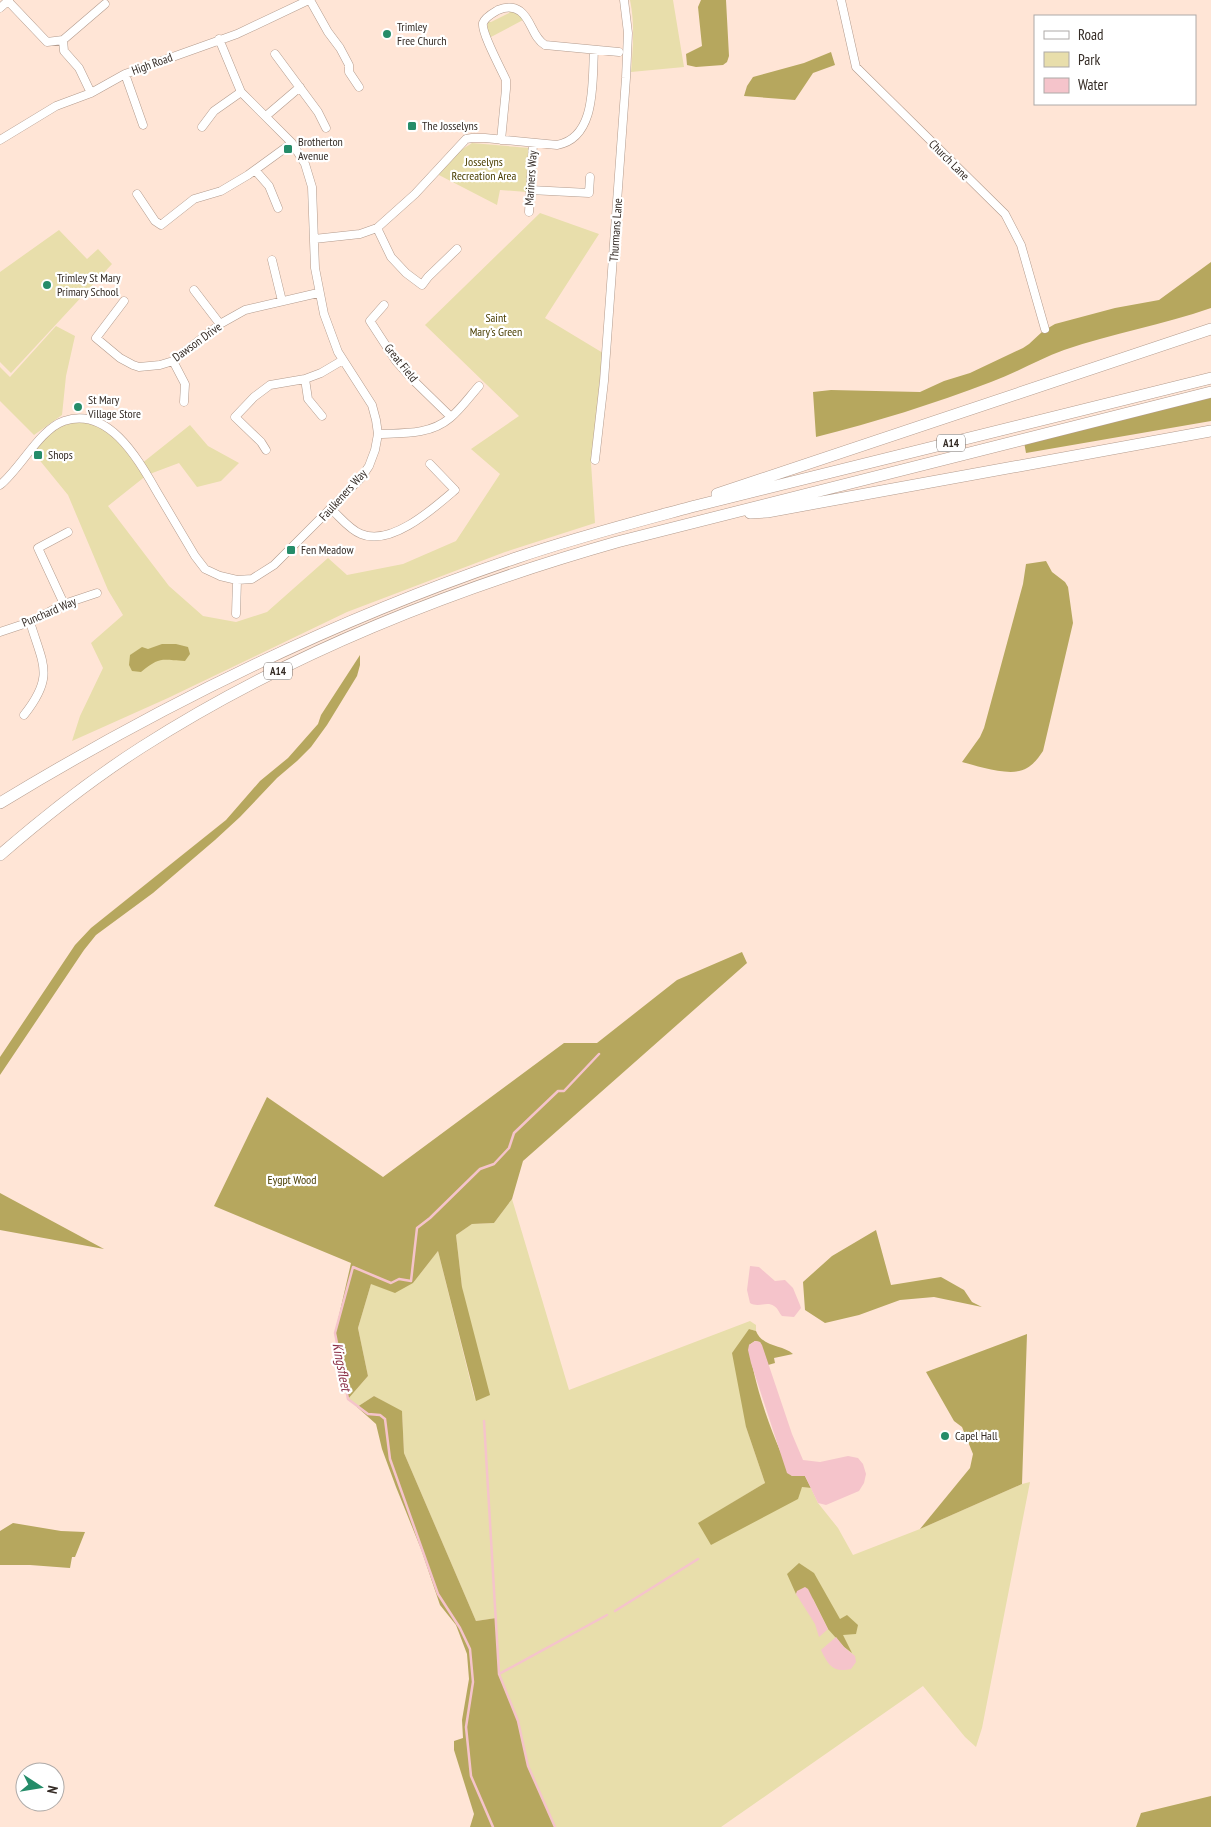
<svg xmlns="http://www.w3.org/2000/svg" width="1211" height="1827" font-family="'PT Sans Narrow',sans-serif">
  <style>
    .green { fill: #e8deab }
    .forest { fill: #b6a75e }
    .water { fill: #f5c4cb }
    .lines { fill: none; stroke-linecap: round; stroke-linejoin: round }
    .stream { stroke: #f5c4cb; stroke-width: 2.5 }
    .minor-casing { stroke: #b39b8d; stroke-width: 9 }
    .highway-casing { stroke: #b39b8d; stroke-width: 12 }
    .minor { stroke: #fff; stroke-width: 8 }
    .highway { stroke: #fff; stroke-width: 11 }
    .poi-dot { fill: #258c69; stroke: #fff; stroke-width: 2 }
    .labels { text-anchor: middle; stroke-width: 4.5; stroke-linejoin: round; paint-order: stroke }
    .shield { fill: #fff; stroke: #716b66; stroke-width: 1 }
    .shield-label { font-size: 11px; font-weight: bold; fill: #342b25 }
    .poi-label { font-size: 12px; fill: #342b25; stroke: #fff; text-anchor: start }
    .street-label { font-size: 12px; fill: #342b25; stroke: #fff }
    .park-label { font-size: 12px; fill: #493d00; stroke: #fff }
    .water-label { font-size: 14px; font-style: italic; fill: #8b3047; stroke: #fff }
  </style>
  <rect width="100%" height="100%" fill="#ffe5d6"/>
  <path class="green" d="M630,0H673L684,67L631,72C633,48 635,24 630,0Z
    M511,10L517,12L523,20L491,37L487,29L488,22H491L509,13Z
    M472,143L529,148L527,192L500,190L497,205L437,174L455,154Z
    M540,213L599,234L545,318L603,353L591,463L595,523L505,552L347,612L168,698L72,741L80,716L103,668L91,643L123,615L108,590L68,495L37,457L30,451L55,426L79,419L101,424L141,464L190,425L208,446L239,463L221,481L197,487L179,463L147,475L108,506L169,586L203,616L236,622L267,612L328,558L347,575L403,564L456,541L500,474L471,449L519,416L425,325Z
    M59,230L87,259L98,249L112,264L11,373L0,362V272Z
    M56,326L75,336L66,376L62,415L34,435L0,401V367L10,377Z
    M512,1199L569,1390L750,1321L756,1325V1331L749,1329L746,1427L765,1483L699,1523L802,1487L811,1488L818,1503L838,1528L853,1555L920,1529L1022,1484L1030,1482L982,1728L976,1747L965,1737L923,1686L721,1827H555L528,1766L518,1721L499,1674L496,1618L476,1621L404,1453L402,1412L374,1396L357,1407L348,1399L368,1376L358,1328L371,1284L413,1283L438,1251L475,1400L456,1235L472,1224L494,1223Z"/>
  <path class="forest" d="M701,0H726L729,56L727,62L723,65L696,67L687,65L686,54L702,46L698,7Z
    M831,52L835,65L813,73L795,100L744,96L747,86L753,77L804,63Z
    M1211,262V308C1163,325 1113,333 1064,350C1039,359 1016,373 991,382C934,404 875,422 816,437L813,392L831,390L920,392L944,381L970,373L1023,348L1029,344L1043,331L1055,324L1115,308L1159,300Z
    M1211,395V421L1026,453L1024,442Z
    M1046,561L1052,572L1065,582L1068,587L1073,623L1043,751C1039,757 1034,764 1027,768C1012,778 978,766 962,762L980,737L984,728L1023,584L1026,564Z
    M162,644H176L188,647L190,654L185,661C161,660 161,656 141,672L132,671L129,665L130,655L142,647L148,649Z
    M360,655V665L357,676L327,725L311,747L297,761L277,778L240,817L215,840L153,893L96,935L84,950L0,1075V1057L75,945L91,928L226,820L260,781L288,758L318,724L321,715Z
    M742,952L747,963L523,1161L512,1199L494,1223L472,1224L456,1235L462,1287L490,1395L476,1401L438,1251L413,1283L395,1293L371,1284L358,1328L368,1376L348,1399L335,1333L351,1263L214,1206L267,1097L383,1177L564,1043H597L677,980Z
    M0,1193L104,1249L0,1230Z
    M876,1230L891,1285L941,1277L964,1290L972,1302L982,1307L934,1297L900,1300L859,1315L825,1323L805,1310L803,1282L832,1256Z
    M749,1329L756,1331C762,1347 783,1345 793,1354L774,1358L775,1363L768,1365L760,1342L755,1341L749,1345C754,1386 773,1439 792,1476H805L811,1488L802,1487L798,1499L711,1545L698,1523L765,1483L746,1427L732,1353Z
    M1027,1334L1022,1484L920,1529L970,1468L973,1454L962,1427L954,1421L926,1372Z
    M374,1396L402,1411L404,1453L476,1621L496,1618L499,1674L518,1721L528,1766L555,1827H470L474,1814L454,1750V1741L463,1738L462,1720L469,1679L467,1654L456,1625L440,1605L421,1549L396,1487L382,1449L376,1424L357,1407Z
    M13,1523L61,1531L85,1532L75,1557H72L70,1568L30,1565H0V1531Z
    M799,1563L814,1573L840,1619L847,1615L858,1625L856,1634L843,1635L852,1653L844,1647L828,1629L813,1599L798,1591L796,1594L787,1574Z
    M1211,1796V1827H1136L1141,1813Z"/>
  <path class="water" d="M750,1266L759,1267L775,1281L785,1280L793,1288L800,1305L801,1308L794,1317L782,1316C779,1313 778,1308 774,1306C767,1301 758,1308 750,1303L747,1290Z
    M755,1341L760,1342L762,1345L792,1434L803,1460L820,1462L848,1456L858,1458L863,1464L866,1474L864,1483L859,1491L826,1505L818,1503L805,1476H792L787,1473L751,1363L748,1350L749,1345Z
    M805,1587L808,1589L828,1629L819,1637L815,1624L796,1594L797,1591Z
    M836,1637L844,1647L855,1656L856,1662L851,1669C833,1673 828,1665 821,1650Z"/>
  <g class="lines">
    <path class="stream" d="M484,1421L499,1674L518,1721L528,1766L555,1827
      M615,1611L698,1559
      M499,1674L607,1615
      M493,1827L471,1776L466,1727L473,1682L470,1649L460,1628L438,1594L390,1459L385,1419L380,1415L368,1414L348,1399L335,1333L353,1267L391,1283L399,1279L411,1281L417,1228L430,1218L480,1169L494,1164L509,1148L514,1133L558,1091H564L599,1054"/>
    <defs>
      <path id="minor" d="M310,0L328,32L340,48L349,65V72L359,87
        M841,0L856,67L1005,214L1021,245L1045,329
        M8,1L47,42L63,40L105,4
        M0,8L9,0
        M63,40L64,51L79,68L91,93
        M275,54L318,112L326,128
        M125,74L143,125
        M266,116L300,87
        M202,127L214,111L241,92
        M0,140L56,106L91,93L125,74L237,34L309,0
        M501,140L506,89V80C501,69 481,32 483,23C485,17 493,13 498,10C505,7 513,6 520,11C532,20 532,37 545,45L619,52
        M255,170L269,186L278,208
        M530,190L589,193L590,177
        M137,194L155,221L161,225L194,199L221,191L248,175L292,143
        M529,212L533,144
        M377,228L391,257L406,273L422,285L428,277L457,249
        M314,239L360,234L377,228L415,194L466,139L472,138H485L557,145C597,138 592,81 594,50
        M272,260L282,301
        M194,290L220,324
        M124,301L96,338L120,358L133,365L139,367L160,365L173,361L220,324L245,310L318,293
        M384,305L370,321L396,361L412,379L451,417
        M173,361L185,384L184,402
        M305,379L308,399L322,416
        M378,434C403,433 430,435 450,418C461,409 470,396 479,386
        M266,450L261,442L235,417L254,397L270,385L305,379L321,373L343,360
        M595,460L604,381L626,78L628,33L624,0
        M0,485C20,469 40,429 64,421C111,405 141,465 160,497C172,517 183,536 195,556L205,569L220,576L237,580L252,579L274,565L361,478L369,466L375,450L378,434L376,420L372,405L338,352L324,314L315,268L312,187L305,164L292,143L241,92L219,39
        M331,509C340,517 350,530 361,534C391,547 434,508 455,490L430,464
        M64,604L38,548L68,532
        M236,614L237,580
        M0,632L30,622L64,604L97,593
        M24,715C55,676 43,665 30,622"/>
      <path id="highway" d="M717,494L1211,329
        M750,513L767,512L1211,431
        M0,803C163,704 336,619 516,558C574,538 632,523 691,507L1211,378
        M0,855C45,816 92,779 142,747C287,654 452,589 617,542L1211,392"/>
    </defs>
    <use href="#minor" class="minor-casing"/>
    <use href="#highway" class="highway-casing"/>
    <use href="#minor" class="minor"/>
    <use href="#highway" class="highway"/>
  </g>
  <g class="poi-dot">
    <circle cx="387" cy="34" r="5"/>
    <rect x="407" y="121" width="10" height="10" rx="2.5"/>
    <rect x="283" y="144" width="10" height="10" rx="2.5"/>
    <circle cx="47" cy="285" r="5"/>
    <circle cx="78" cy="407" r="5"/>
    <rect x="33" y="450" width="10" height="10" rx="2.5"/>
    <rect x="286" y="545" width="10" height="10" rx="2.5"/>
    <circle cx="945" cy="1436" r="5"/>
  </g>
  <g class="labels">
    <g class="shield">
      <rect x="937" y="434.5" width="28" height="17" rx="4"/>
      <rect x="264" y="662.5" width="28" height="17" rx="4"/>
    </g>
    <g class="shield-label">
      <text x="951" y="447">A14</text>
      <text x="278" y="675">A14</text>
    </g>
    <g class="poi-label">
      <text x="397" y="31">Trimley<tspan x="397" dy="14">Free Church</tspan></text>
      <text x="422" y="130">The Josselyns</text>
      <text x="298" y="146">Brotherton<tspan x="298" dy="14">Avenue</tspan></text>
      <text x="57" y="282">Trimley St Mary<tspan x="57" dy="14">Primary School</tspan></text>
      <text x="88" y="404">St Mary<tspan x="88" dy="14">Village Store</tspan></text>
      <text x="48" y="459">Shops</text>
      <text x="301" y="554">Fen Meadow</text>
      <text x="955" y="1440">Capel Hall</text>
    </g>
    <g class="street-label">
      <text transform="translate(152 64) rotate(-20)" y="4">High Road</text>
      <text transform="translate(949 160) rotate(45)" y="4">Church Lane</text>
      <text transform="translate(531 178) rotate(-86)" y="4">Mariners Way</text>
      <text transform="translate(616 230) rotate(-86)" y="4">Thurmans Lane</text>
      <text transform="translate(197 342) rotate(-36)" y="4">Dawson Drive</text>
      <text transform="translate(401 363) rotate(51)" y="4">Great Field</text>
      <text transform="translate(343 495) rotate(-48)" y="4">Faulkeners Way</text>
      <text transform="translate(49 612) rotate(-23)" y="4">Punchard Way</text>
    </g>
    <g class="park-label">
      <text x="484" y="166">Josselyns<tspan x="484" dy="14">Recreation Area</tspan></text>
      <text x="496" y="322">Saint<tspan x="496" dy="14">Mary's Green</tspan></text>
      <text x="292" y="1184">Eygpt Wood</text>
    </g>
    <g class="water-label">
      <text transform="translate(342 1367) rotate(79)" y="5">Kingsfleet</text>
    </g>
  </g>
  <rect x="1034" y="15" width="162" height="90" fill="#ffffff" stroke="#aeaaa8"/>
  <rect x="1044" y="31" width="25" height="8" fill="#ffffff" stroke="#aeaaa8"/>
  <text x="1078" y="40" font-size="15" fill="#342b25">Road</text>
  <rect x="1044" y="52" width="25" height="15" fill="#e8deab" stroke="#aeaaa8"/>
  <text x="1078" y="65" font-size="15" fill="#342b25">Park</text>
  <rect x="1044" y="78" width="25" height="15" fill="#f5c4cb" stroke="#aeaaa8"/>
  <text x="1078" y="90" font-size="15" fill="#342b25">Water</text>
  <g transform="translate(40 1787) rotate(102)"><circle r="24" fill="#ffffff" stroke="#aeaaa8"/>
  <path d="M0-4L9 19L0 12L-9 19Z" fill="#258c69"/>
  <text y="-8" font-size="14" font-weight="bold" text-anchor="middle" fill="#342b25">N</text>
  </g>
</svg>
